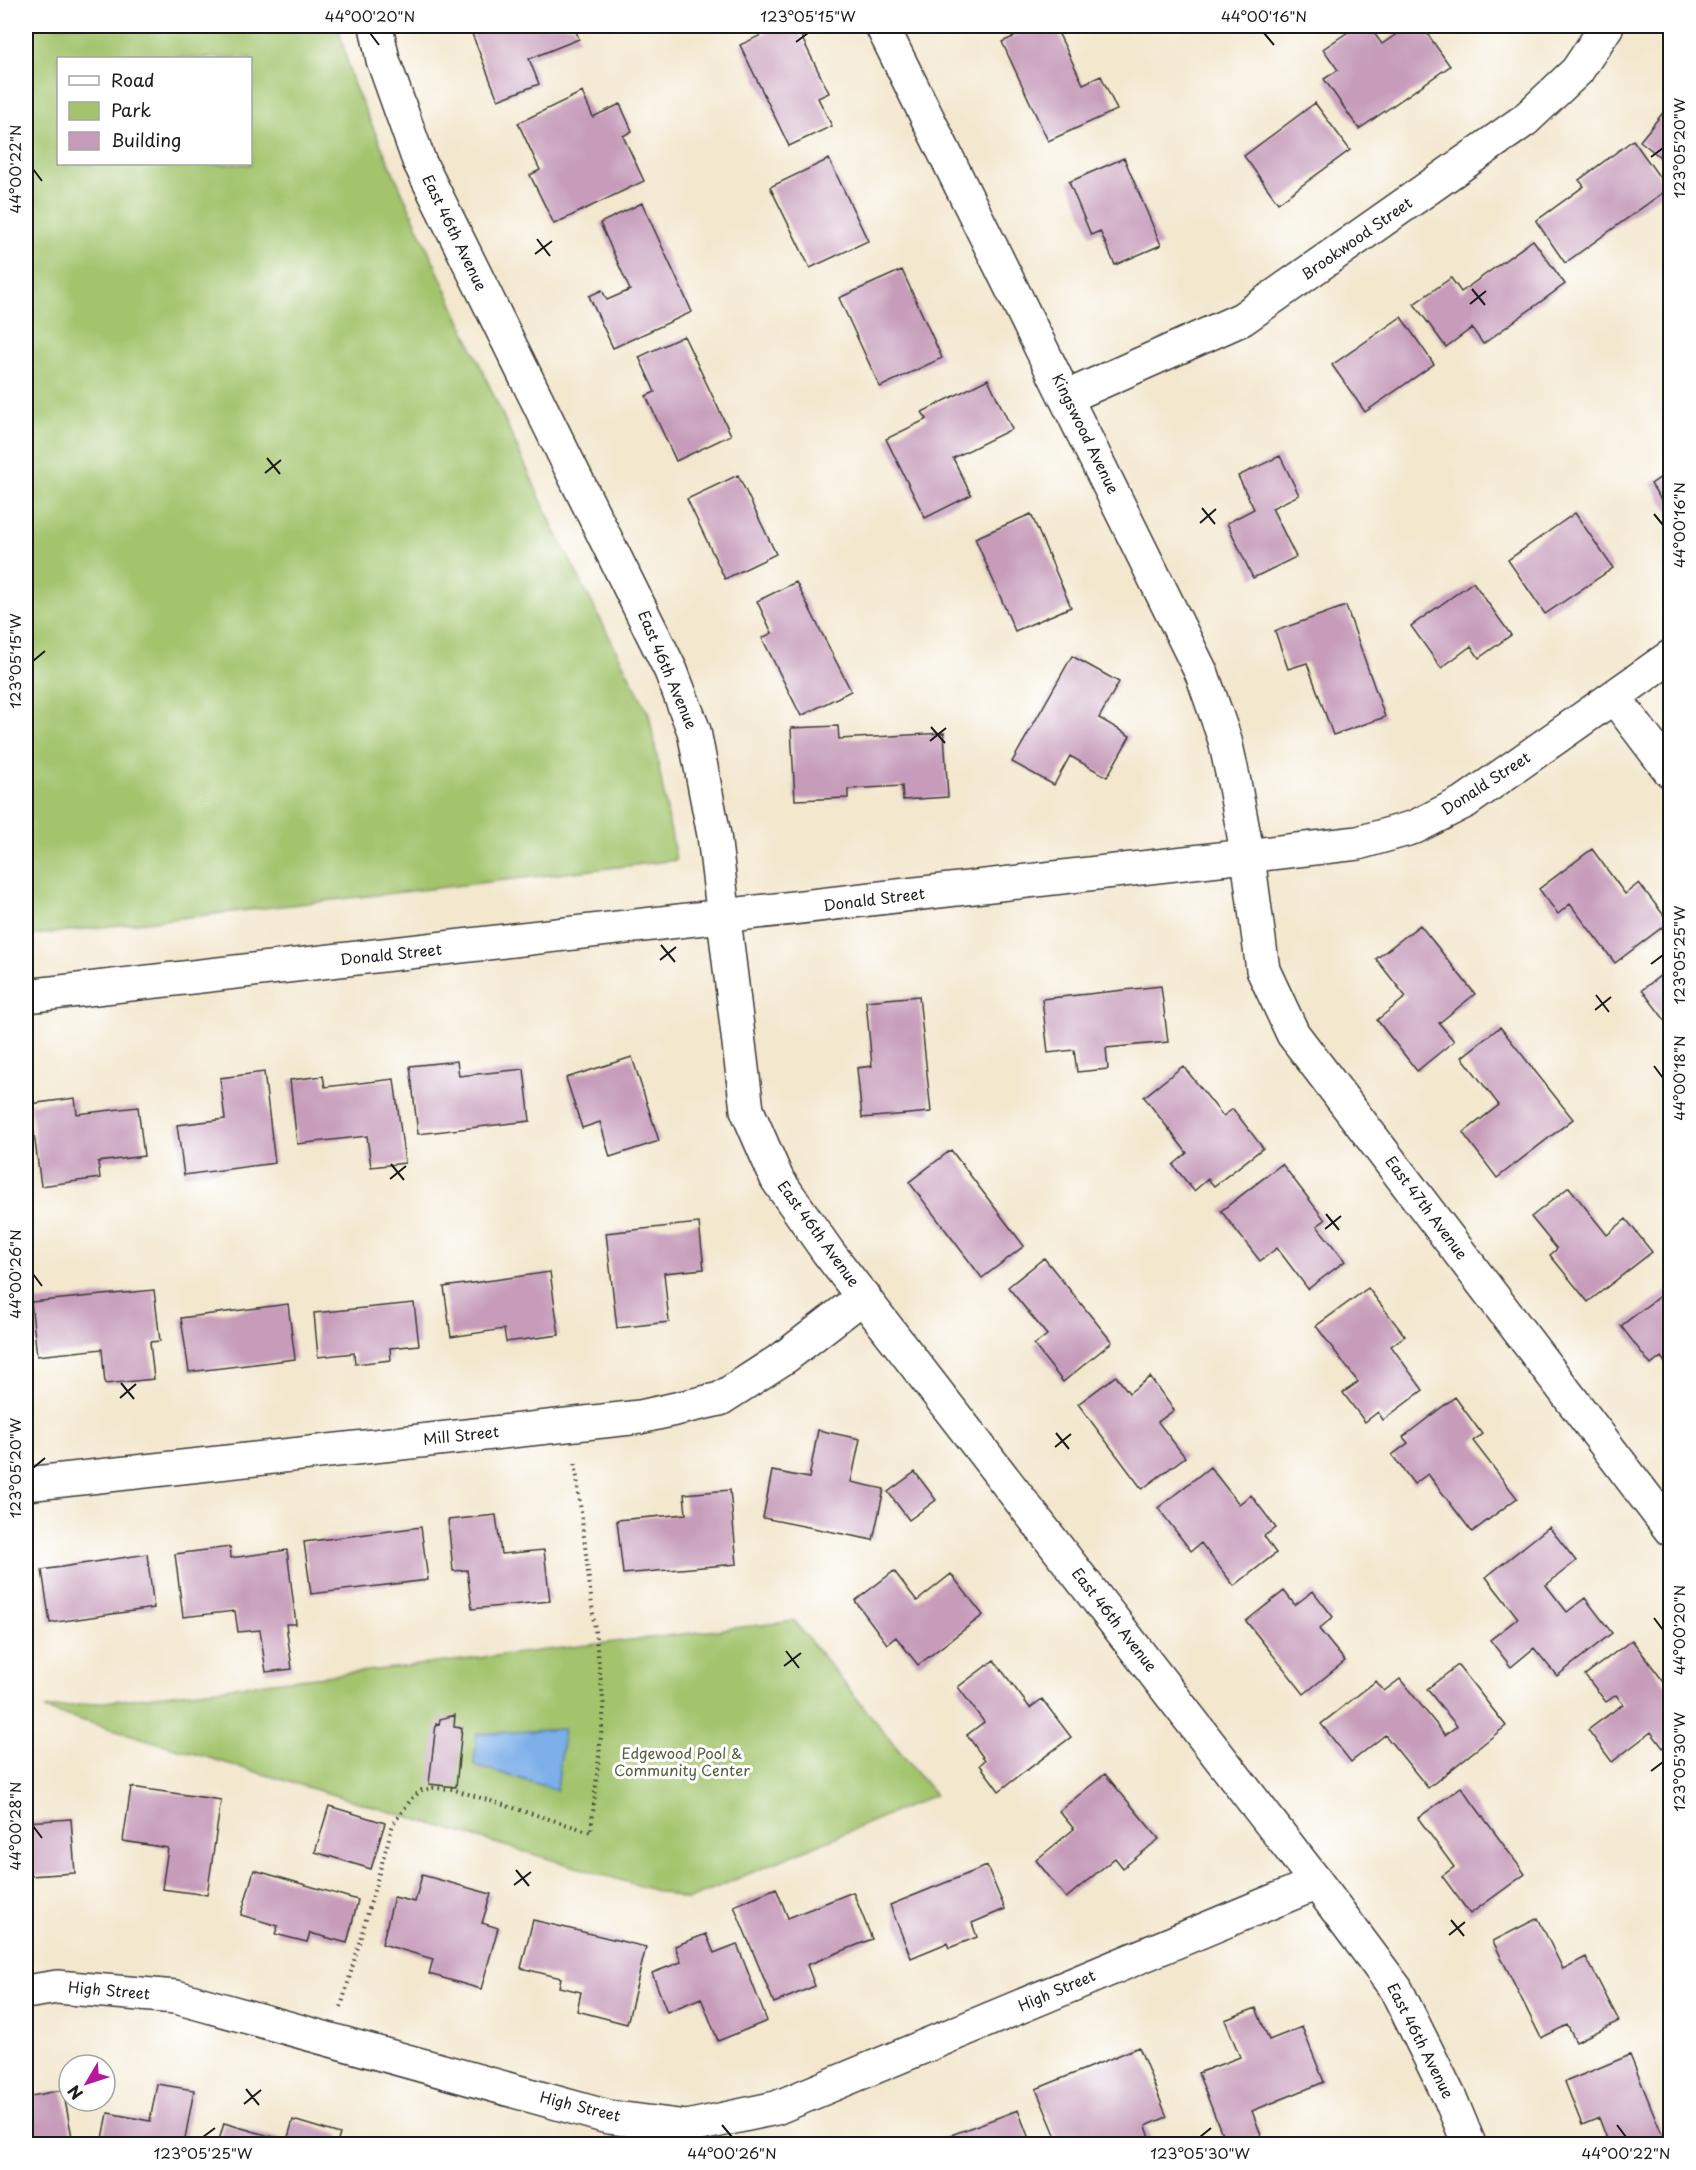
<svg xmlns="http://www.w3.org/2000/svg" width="1696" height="2170" font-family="'Playpen Sans',sans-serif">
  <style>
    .green { fill: #a3c46d; stroke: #607044; stroke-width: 1.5; fill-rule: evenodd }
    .water { fill: #7dafe9; stroke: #4c6682; stroke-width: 1.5 }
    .building { fill: #c69cba }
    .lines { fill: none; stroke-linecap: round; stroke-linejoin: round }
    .minor-casing { stroke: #3c3a37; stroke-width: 36 }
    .path { stroke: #3c3a37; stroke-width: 4; stroke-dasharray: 1.5 4.5; stroke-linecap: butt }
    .minor { stroke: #fff; stroke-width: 33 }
    .ticks { fill: none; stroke: #1c1c1c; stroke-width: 2 }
    .labels { text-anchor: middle; stroke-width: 6; stroke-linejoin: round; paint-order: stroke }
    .street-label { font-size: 15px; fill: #1c1c1c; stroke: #fff }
    .park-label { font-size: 15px; fill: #525f3c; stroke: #fff }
    .neatline { fill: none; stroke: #1c1c1c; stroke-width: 2 }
    .ticks-label { font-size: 15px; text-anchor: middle; fill: #1c1c1c }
  </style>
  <rect width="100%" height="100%" fill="#fff"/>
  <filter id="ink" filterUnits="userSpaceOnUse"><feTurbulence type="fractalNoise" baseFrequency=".0167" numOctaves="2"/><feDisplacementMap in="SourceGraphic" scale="12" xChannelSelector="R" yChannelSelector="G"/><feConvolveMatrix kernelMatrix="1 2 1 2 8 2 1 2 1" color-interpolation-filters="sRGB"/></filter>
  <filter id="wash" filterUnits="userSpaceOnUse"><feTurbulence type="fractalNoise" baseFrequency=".008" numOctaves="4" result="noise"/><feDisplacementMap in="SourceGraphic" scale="24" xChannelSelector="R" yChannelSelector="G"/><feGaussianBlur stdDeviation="1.35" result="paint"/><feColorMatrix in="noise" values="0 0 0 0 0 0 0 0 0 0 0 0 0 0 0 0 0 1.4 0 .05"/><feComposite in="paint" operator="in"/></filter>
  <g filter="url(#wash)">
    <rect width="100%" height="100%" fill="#f3e7ce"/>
    <path class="green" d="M26,26H338L353,83L554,529L649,714L676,860L26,936ZM58,58H250V164H58Z
      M794,1621L935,1795L687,1900L44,1709Z"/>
    <path class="water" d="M564,1729L557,1790L474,1765L477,1734Z"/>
    <g id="blocks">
      <path class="building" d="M469,26H574L579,39L529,59L539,84L498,100Z
        M780,26H796L829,93L818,98L832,126L789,146L740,45Z
        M1038,26H1055L1083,84L1101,76L1117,110L1048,141L1002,42Z
        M1357,26H1369L1382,44L1408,26H1422L1450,66L1359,129L1324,79L1338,70L1323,49Z
        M582,92L593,117L620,104L632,131L623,136L644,181L554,224L530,175L540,170L518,123Z
        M1315,103L1350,150L1278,203L1244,156Z
        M1670,104V165L1640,141Z
        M1633,140L1668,189L1565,263L1536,221L1584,186L1579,180Z
        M1124,158L1161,245L1115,265L1100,231L1091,235L1069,182Z
        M829,159L868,241L810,268L770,187Z
        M642,203L692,312L613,348L589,296L602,290L607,300L630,290L600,223Z
        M1533,240L1565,284L1483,344L1472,328L1446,347L1414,304L1451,278L1461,292Z
        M902,270L942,358L880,387L839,298Z
        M1401,317L1434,364L1365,412L1332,365Z
        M684,336L731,435L676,461L646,396L655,392L639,357Z
        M988,379L1012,429L953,458L971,495L925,518L886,439L927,419L922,412Z
        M1280,456L1299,495L1272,508L1296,557L1253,578L1227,523L1254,509L1238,476Z
        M1670,471V514L1651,484Z
        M738,475L776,554L725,579L687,499Z
        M1575,513L1613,568L1545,614L1508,560Z
        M1031,514L1071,607L1015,631L975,538Z
        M796,582L851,691L801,716L762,638L772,633L757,601Z
        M1473,582L1511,635L1479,658L1471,646L1441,668L1411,626Z
        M1346,606L1385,717L1333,735L1307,663L1288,669L1275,631Z
        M1072,656L1119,682L1099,718L1130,736L1107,777L1070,756L1054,785L1012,762Z
        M838,726L839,739L944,733L948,797L903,800L902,786L848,789V798L795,800L791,728Z
        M1592,849L1625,894L1639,883L1669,922L1615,963L1570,904L1558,914L1539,889Z
        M1420,925L1475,994L1439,1023L1454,1041L1417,1071L1377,1020L1406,997L1376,959Z
        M1670,968V1027L1642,990Z
        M1161,986L1168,1042L1106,1048L1108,1069L1077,1072L1074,1050L1048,1053L1042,999Z
        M919,996L931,1112L862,1118L857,1068L872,1066L866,1001Z
        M1500,1027L1573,1119L1497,1178L1463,1133L1499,1105L1462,1057Z
        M632,1057L659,1141L610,1157L600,1122L582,1128L566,1078Z
        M457,1061L459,1076L524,1069L530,1121L418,1134L410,1066Z
        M1183,1066L1223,1116L1233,1109L1263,1148L1214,1186L1208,1179L1194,1191L1173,1165L1187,1153L1144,1097Z
        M264,1072L275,1163L184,1175L177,1125L225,1119L220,1078Z
        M323,1076L325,1087L394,1079L405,1163L371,1167L367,1136L297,1144L290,1080Z
        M75,1098L77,1114L138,1107L144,1156L98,1162L100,1178L41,1186L30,1104Z
        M951,1150L1024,1246L982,1278L909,1182Z
        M1282,1164L1325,1220L1317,1226L1345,1261L1308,1289L1277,1248L1260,1261L1221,1211Z
        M1569,1187L1607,1235L1626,1219L1652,1252L1588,1302L1550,1255L1557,1249L1531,1217Z
        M699,1223L704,1269L664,1273L669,1322L617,1328L606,1233Z
        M1044,1258L1112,1342L1063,1382L1034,1345L1047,1335L1008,1287Z
        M550,1272L559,1335L506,1342L504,1329L451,1337L444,1287Z
        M1368,1288L1405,1336L1391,1346L1423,1390L1383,1420L1378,1412L1365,1422L1343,1393L1358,1382L1316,1326Z
        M1669,1289L1670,1291V1369L1661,1357L1651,1365L1621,1326Z
        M154,1290L160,1341L150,1342L154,1379L105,1384L102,1349L37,1356L31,1302Z
        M414,1303L419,1345L390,1348L391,1360L355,1364L354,1353L318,1357L314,1313Z
        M288,1304L295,1359L189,1372L181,1318Z
        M1116,1376L1129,1393L1150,1377L1174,1410L1158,1422L1185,1457L1142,1489L1078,1404Z
        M1455,1397L1482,1434L1473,1441L1517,1498L1472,1532L1428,1474L1414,1484L1392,1455L1408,1443L1403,1437Z
        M818,1430L860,1439L851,1482L884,1489L873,1540L763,1518L772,1471L809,1478Z
        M1210,1467L1239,1504L1251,1495L1276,1528L1264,1536L1276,1553L1234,1586L1201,1543L1191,1551L1158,1508Z
        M915,1472L936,1500L909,1520L888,1492Z
        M730,1490L737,1564L623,1574L617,1520L686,1514L684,1494Z
        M496,1515L501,1554L544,1550L550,1601L472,1609L467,1570L453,1571L448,1520Z
        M421,1527L428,1580L311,1594L304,1542Z
        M1549,1527L1576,1561L1546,1585L1567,1612L1585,1598L1612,1633L1557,1676L1534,1648L1511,1667L1490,1640L1518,1618L1486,1577Z
        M230,1547L231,1558L287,1550L296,1624H286L292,1669L266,1672L260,1630L238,1632L235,1611L183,1617L175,1554Z
        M147,1554L154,1608L50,1623L42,1570Z
        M894,1571L917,1601L951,1574L983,1615L918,1665L896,1637L887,1644L855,1601Z
        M1284,1591L1295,1605L1313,1591L1333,1617L1319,1629L1345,1661L1304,1694L1246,1621Z
        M1632,1640L1670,1690V1742L1663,1748L1651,1732L1612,1762L1588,1730L1623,1704L1616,1695L1606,1702L1585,1675Z
        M994,1660L1030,1708L1042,1699L1071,1737L999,1791L980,1765L985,1760L967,1735L984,1722L958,1687Z
        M1458,1665L1506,1726L1428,1788L1385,1735L1351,1762L1321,1724L1376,1681L1384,1691L1400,1679L1445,1735L1457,1726L1427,1689Z
        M455,1715L454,1727L462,1728L456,1787L429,1784L436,1724L439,1725L440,1719Z
        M1105,1774L1159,1839L1123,1868L1115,1858L1066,1898L1036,1860L1074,1829L1059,1811Z
        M131,1787L221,1800L207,1895L162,1889L168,1848L123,1841Z
        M1461,1787L1525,1874L1470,1914L1442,1876L1454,1867L1418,1818Z
        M329,1806L385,1823L371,1869L315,1852Z
        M71,1819L75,1873L30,1876L31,1882H26V1822Z
        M987,1866L1005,1909L972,1923L977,1937L949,1948L947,1943L911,1958L890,1905Z
        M254,1870L358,1900L347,1943L310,1933L307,1942L275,1934L278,1926L241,1915Z
        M422,1875L491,1894L482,1923L498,1928L481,1989L429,1974L433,1959L382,1944L394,1897L415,1902Z
        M776,1888L788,1918L853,1892L872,1939L807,1965L815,1986L774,2003L734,1906Z
        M1538,1918L1563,1969L1586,1957L1619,2021L1576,2042L1567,2025L1541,2038L1493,1941Z
        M533,1920L646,1947L627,2024L577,2011L581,1992L559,1987L561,1978L521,1968Z
        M706,1934L714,1953L737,1944L767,2021L718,2041L701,1998L667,2012L652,1973L681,1962L675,1946Z
        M1256,2008L1269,2040L1302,2027L1324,2082L1252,2111L1261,2135L1237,2144H1226L1198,2073L1240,2057L1225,2020Z
        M1139,2047L1167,2117L1146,2126L1151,2141L1142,2144H1059L1036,2089Z
        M1630,2055L1666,2144H1609L1599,2118L1582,2125L1565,2082Z
        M157,2084L194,2090L184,2144H102L108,2113L150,2121Z
        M63,2090L73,2142L60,2144H26V2097Z
        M1018,2110L1031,2144H927Z
        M293,2120L340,2134L337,2144H218L224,2123L287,2141Z"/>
    </g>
  </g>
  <g filter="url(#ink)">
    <use href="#blocks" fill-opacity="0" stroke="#3c3a37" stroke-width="1.5"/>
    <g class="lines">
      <defs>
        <path id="minor" d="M376,26L383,60L419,161L671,671L694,731L714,835L747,1110L777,1179L828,1252L1317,1883L1396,1989L1450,2098L1469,2144
          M882,26L1202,674L1225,740L1234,782L1248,857L1263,970L1293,1034L1670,1529
          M1067,397L1242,319L1525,120L1577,71L1607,26
          M1614,697L1670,771
          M26,996L1358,843L1415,827L1466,801L1670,657
          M26,1484L640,1417L720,1399L785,1357L864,1296
          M26,1992L57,1987L176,1997L608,2117L687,2127L776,2108L1317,1883"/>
      </defs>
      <use href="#minor" class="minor-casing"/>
      <path class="path" d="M341,2007L393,1824L412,1798L422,1790L433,1788L452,1789L591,1832L604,1707L575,1461"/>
      <use href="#minor" class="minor"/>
    </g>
  </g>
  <path class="ticks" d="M370,33L379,45M1264,33L1274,45M796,42L808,33M1651,157L1663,148M33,169L42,181M537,239L550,256M535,254L552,241M1472,289L1485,305M1470,304L1486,291M267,458L280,474M265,473L281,460M1202,508L1215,524M1654,514L1663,525M1200,523L1216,509M33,661L45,651M931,727L945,743M930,741L946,728M661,945L675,962M660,960L676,947M1651,964L1663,955M1596,995L1609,1012M1595,1010L1611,997M1654,1066L1663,1078M391,1164L404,1180M390,1179L406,1166M1326,1214L1339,1230M1325,1229L1341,1216M33,1274L42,1286M121,1383L134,1399M120,1398L136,1384M1056,1433L1069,1449M1055,1447L1071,1434M33,1468L45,1458M1654,1618L1663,1630M786,1651L799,1668M784,1666L801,1653M1651,1771L1663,1762M33,1826L42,1838M516,1870L529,1886M514,1885L531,1872M1451,1920L1464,1936M1449,1935L1465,1922M246,2089L259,2105M244,2104L261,2090M722,2125L732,2137M1617,2125L1626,2137M203,2137L215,2128M1200,2137L1211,2128"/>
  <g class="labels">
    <g class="street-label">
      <text transform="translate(454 233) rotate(64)" y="5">East 46th Avenue</text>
      <text transform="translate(1357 239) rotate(-35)" y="5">Brookwood Street</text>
      <text transform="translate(1085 434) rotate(64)" y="5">Kingswood Avenue</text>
      <text transform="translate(667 670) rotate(67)" y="5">East 46th Avenue</text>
      <text transform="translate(1486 784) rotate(-33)" y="5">Donald Street</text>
      <text transform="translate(874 900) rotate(-7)" y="5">Donald Street</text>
      <text transform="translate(391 955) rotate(-6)" y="5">Donald Street</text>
      <text transform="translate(1426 1208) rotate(53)" y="5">East 47th Avenue</text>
      <text transform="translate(818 1234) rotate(54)" y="5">East 46th Avenue</text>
      <text transform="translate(461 1436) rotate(-6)" y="5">Mill Street</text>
      <text transform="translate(1114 1620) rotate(52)" y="5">East 46th Avenue</text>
      <text transform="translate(109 1991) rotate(5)" y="5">High Street</text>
      <text transform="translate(1057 1991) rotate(-23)" y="5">High Street</text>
      <text transform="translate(1420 2041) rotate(63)" y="5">East 46th Avenue</text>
      <text transform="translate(580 2107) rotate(14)" y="5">High Street</text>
    </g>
    <g class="park-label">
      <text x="682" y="1759">Edgewood Pool &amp;<tspan x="682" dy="17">Community Center</tspan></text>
    </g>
  </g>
  <rect width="1696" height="2170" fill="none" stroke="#fff" stroke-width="66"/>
  <rect x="57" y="57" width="195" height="108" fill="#ffffff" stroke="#a4a4a4" stroke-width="1.5"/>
  <rect x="69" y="76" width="30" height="9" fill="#ffffff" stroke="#a4a4a4" stroke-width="1.5"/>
  <text x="111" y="87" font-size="18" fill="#1c1c1c">Road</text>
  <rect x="69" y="102" width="30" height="18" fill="#a3c46d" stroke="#a4a4a4" stroke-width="1.5"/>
  <text x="111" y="117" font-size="18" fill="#1c1c1c">Park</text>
  <rect x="69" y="132" width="30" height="18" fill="#c69cba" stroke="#a4a4a4" stroke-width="1.5"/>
  <text x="111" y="147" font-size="18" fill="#1c1c1c">Building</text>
  <g transform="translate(87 2083) rotate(231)"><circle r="28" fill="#ffffff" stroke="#a4a4a4" stroke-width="1.5"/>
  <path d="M0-4.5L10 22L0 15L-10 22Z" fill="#b5179e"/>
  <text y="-9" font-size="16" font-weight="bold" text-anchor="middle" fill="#1c1c1c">N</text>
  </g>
  <rect x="33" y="33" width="1630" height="2104" class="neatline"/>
  <g class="ticks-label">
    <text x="370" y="22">44°00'20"N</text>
    <text x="808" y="22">123°05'15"W</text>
    <text x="1264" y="22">44°00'16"N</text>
    <text transform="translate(1680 148) rotate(-90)" y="5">123°05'20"W</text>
    <text transform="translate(16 169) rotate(-90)" y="5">44°00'22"N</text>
    <text transform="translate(1680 525) rotate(-90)" y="5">44°00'16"N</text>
    <text transform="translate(16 661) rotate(-90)" y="5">123°05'15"W</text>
    <text transform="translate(1680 955) rotate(-90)" y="5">123°05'25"W</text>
    <text transform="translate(1680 1078) rotate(-90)" y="5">44°00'18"N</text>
    <text transform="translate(16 1274) rotate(-90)" y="5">44°00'26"N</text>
    <text transform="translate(16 1468) rotate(-90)" y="5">123°05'20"W</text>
    <text transform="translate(1680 1630) rotate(-90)" y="5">44°00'20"N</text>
    <text transform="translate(1680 1762) rotate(-90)" y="5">123°05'30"W</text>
    <text transform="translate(16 1826) rotate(-90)" y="5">44°00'28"N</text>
    <text x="203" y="2159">123°05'25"W</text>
    <text x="732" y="2159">44°00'26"N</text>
    <text x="1200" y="2159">123°05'30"W</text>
    <text x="1626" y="2159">44°00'22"N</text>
  </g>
</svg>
